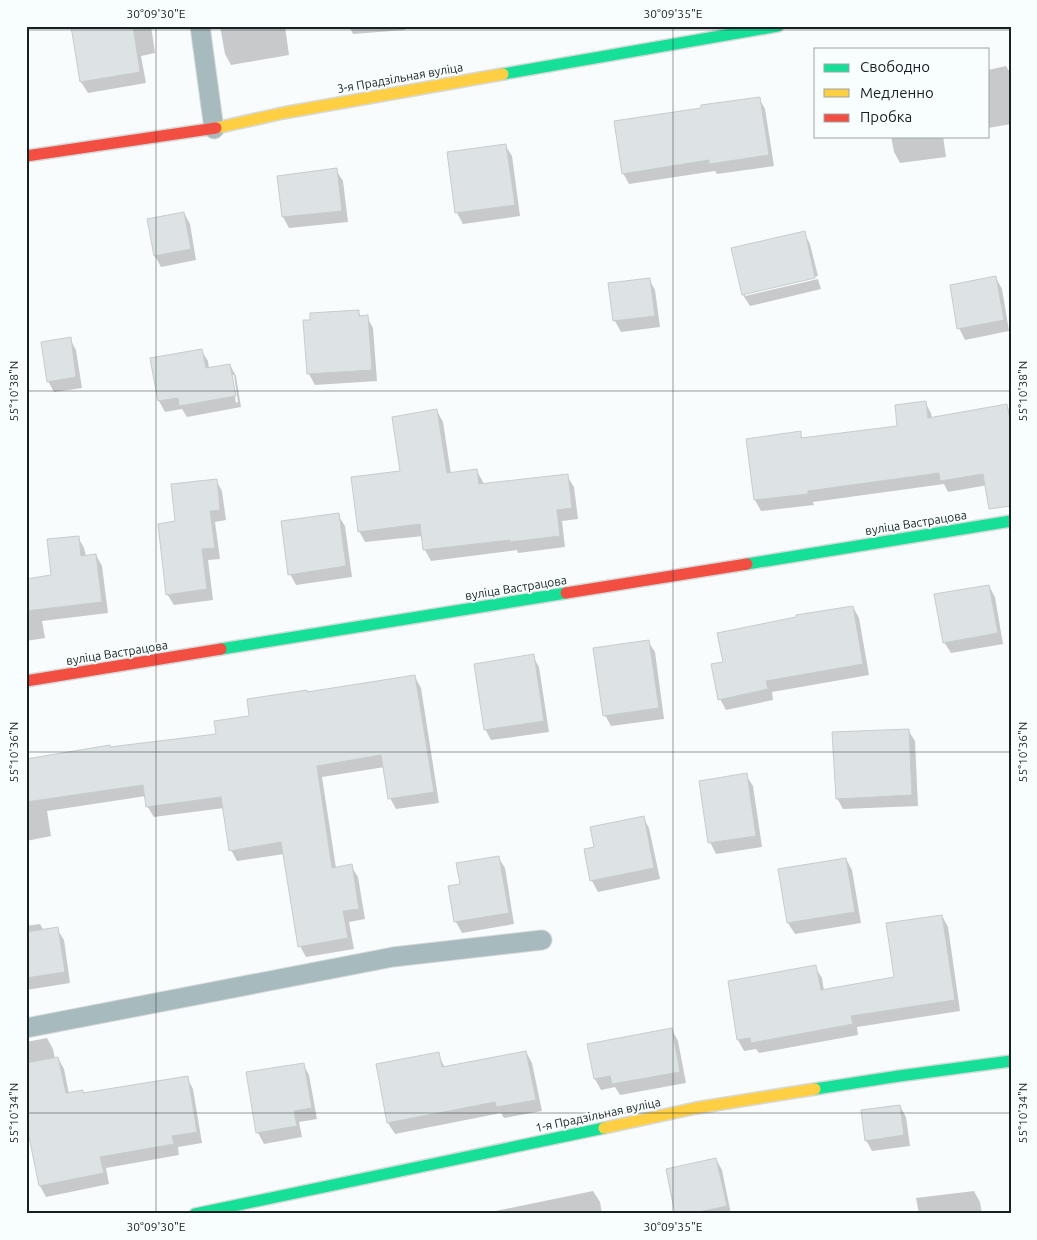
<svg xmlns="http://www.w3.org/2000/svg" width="1037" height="1240" font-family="Ubuntu,sans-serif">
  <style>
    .shadow { fill: #0003; fill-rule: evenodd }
    .building { fill: #dde3e5; stroke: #c6cdce }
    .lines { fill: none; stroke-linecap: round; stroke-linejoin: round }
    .lane-casing { stroke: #d6d9d9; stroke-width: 21 }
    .fast-casing { stroke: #d6d9d9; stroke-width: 14 }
    .slow-casing { stroke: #d6d9d9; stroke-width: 14 }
    .jam-casing { stroke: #d6d9d9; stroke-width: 14 }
    .lane { stroke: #a7babe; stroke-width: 19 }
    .fast { stroke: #16e098; stroke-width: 11 }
    .slow { stroke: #ffcf43; stroke-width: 11 }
    .jam { stroke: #f24e42; stroke-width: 11 }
    .ticks { fill: none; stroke: #172022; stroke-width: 1; stroke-opacity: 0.45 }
    .labels { text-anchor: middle; stroke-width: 4; stroke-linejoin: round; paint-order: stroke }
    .street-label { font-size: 12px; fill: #172022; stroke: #f8fdfe }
    .neatline { fill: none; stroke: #172022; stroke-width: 2 }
    .ticks-label { font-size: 12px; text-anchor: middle; fill: #172022 }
  </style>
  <rect width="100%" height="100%" fill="#f9fcfd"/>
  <path class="shadow" d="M72,26H151L155,53L141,56L146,83L88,93L81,82Z
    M220,26H285L289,55L231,65L225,54Z
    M349,26H405V30L353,34Z
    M1006,66L1011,74V124L988,128V70Z
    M759,98L765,109L774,166L717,174L715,171L629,184L623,173L703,109Z
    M891,136H943L946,157L900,163L894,152Z
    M505,145L512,156L520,216L463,224L457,213L448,153Z
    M336,170L343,181L348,222L289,228L283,217Z
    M184,213L190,224L196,260L161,267L155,256Z
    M804,233L810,244L818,276L745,293V296L818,279L821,289L750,306L743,295Z
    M996,278L1002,289L1009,331L965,340L959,328Z
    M649,279L655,290L660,327L621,332L615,321Z
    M358,311L361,317H367L373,328L377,381L315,385L309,374L305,322Z
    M70,339L76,350L82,388L54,392L48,381Z
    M201,350L208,361L209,369L230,365L236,376L241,407L187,417L182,409L165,412L159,401ZM231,375H234L238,402L236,403Z
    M925,402L931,413L932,419L1006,405L1011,413V490L988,485L948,492L944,484L813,502L814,505L761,511L755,500L747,440L800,433L803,439L899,427Z
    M437,411L443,422L451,474L477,471L483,482L484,485L567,476L574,487L578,519L562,521L565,547L518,553L517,550L431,561L425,550L423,536L365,542L359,531L402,473Z
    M216,480L222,491L226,520L215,522L220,559L208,560L213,600L174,605L167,594L177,523Z
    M338,515L345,526L352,577L296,585L290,574Z
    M78,537L84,548L86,556L96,555L102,566L108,613L42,621L45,638L26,641V581L53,576Z
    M989,586L995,597L1003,644L951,653L944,642Z
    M853,607L859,618L869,675L772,692L773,700L726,710L720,699L725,663Z
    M648,641L655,652L664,719L611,726L605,715Z
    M533,656L539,667L549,732L491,740L485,729Z
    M415,677L421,688L439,803L396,809L390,798L385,767L322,777L336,868L351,866L358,877L365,919L349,922L354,949L306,957L300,946L284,854L237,861L231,850L224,808L154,817L147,806L146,796L47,811L51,836L26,841V760L217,735L251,717L307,694Z
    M908,730L915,741L918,806L843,809L837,798Z
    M746,775L753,786L762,847L716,854L710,842Z
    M643,817L649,828L660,879L598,892L592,881L586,850L596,848Z
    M498,857L505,868L514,924L462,933L456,922L450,887L461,886Z
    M846,859L852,870L861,923L795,934L788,923Z
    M942,916L948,927L960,1011L857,1027L858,1035L759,1053L756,1049L744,1051L738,1040L729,982L815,967L822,978L824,991L896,978Z
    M40,924L44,931L57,929L64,940L70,983L26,990V926Z
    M672,1030L678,1041L686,1083L620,1095L615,1087L601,1090L595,1079L589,1045Z
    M47,1038L53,1049L55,1059L58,1058L64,1069L69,1094L82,1091L84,1094L187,1078L193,1089L202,1143L178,1147L179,1155L106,1168L109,1184L46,1197L40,1186L26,1115V1042Z
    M526,1052L532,1063L542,1111L504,1118L501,1113L395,1134L388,1123L438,1054L445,1068Z
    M303,1064L309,1075L317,1119L299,1122L302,1137L264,1144L258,1133L247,1073Z
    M900,1106L906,1117L910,1146L872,1151L866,1140Z
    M716,1159L722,1170L731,1214H676Z
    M593,1191L600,1202L602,1214H481Z
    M974,1191L980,1202L982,1214H919L916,1198Z"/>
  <path class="building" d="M71,26H133L140,72L80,82Z
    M760,97L769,155L709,164V160L622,174L614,121L701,108V105Z
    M506,144L515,205L455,213L447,152Z
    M337,168L342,211L282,217L277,176Z
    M184,212L191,249L154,256L147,219Z
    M805,231L815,278L742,295L731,248Z
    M996,276L1004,320L957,329L950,285Z
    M650,278L655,316L613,321L608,283Z
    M359,310V316L368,315L372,370L307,374L303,320H310V313Z
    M71,337L76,377L47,382L41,342Z
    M202,349L206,368L230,364L236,396L179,406L178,398L158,401L150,358Z
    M926,401L928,418L1007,404L1011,426V506L989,509L983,474L940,481L939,473L808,491V494L754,500L746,439L801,431V438L897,426L895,405Z
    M437,409L447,473L477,469L479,484L568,474L572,508L557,510L560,536L510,542V540L423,550L420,524L358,532L351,477L400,471L392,417Z
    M217,479L220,510L210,511L215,548L202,549L207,589L166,595L158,524L175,521L171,484Z
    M339,513L346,566L288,575L281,521Z
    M79,536L81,556L96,554L102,602L26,611V579L51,575L47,539Z
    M989,585L998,633L943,643L934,594Z
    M853,606L863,664L766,681L768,689L718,700L711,664L723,662L717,633L796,617V615Z
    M649,640L659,708L603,716L593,648Z
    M534,654L544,721L484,730L474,664Z
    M415,675L434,792L388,799L381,755L317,766L332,868L352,864L359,909L343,911L348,938L298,947L281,842L229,851L221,797L146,807L143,785L26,802V759L110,745V747L216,734L214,721L249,716L247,699L307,690V692Z
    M909,729L912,795L836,799L832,732Z
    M747,773L756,836L708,843L699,781Z
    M644,816L654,868L590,881L584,849L594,847L590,827Z
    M499,856L509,913L454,922L448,886L460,884L456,863Z
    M846,858L855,912L787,923L778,869Z
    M942,915L955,1000L851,1016L853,1024L751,1043L750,1038L737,1040L728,981L816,965L821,990L894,977L886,923Z
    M58,927L65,972L26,978V932Z
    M672,1028L680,1072L612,1084L610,1076L594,1079L587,1044Z
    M526,1051L536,1100L496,1107L495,1102L387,1123L376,1064L439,1052L442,1067Z
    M58,1057L66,1093L83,1090V1093L188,1076L197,1132L172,1136L174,1144L100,1157L104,1173L39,1186L26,1122V1063Z
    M304,1063L312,1108L294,1111L297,1126L256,1133L246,1072Z
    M900,1105L904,1135L865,1141L861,1110Z
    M716,1158L727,1206L689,1214H675L666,1169Z"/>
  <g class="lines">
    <defs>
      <path id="lane" d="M200,26L214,129
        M26,1028L393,957L542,940"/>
      <path id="fast" d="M503,74L778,26
        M747,564L1011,521
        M221,649L566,593
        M815,1089L899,1076L1011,1061
        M195,1214L604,1128"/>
      <path id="slow" d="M216,128L283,113L503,74
        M604,1128L696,1108L815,1089"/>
      <path id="jam" d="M26,156L216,128
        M566,593L747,564
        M26,681L221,649"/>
    </defs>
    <use href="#lane" class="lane-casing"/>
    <use href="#fast" class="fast-casing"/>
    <use href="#slow" class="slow-casing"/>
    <use href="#jam" class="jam-casing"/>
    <use href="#lane" class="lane"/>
    <use href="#fast" class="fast"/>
    <use href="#slow" class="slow"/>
    <use href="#jam" class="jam"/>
  </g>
  <path class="ticks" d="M156,26V1214M673,26V1214M26,30H1011M26,391H1011M26,752H1011M26,1113H1011"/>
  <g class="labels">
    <g class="street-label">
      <text transform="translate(400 78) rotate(-10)" y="4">3-я Прадзільная вуліца</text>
      <text transform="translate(916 523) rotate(-9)" y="4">вуліца Вастрацова</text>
      <text transform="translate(516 588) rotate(-9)" y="4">вуліца Вастрацова</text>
      <text transform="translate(117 653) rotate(-9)" y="4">вуліца Вастрацова</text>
      <text transform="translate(598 1115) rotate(-12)" y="4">1-я Прадзільная вуліца</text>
    </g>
  </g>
  <rect width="1037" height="1240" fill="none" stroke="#f8fdfe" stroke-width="55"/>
  <rect x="814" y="48" width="175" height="90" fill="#f8fdfe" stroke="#9ea5a6"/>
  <rect x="824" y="64" width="25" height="8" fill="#16e098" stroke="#9ea5a6"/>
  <text x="860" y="72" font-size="15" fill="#172022">Свободно</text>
  <rect x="824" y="89" width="25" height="8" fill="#ffcf43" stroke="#9ea5a6"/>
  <text x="860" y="98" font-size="15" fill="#172022">Медленно</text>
  <rect x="824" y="114" width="25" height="8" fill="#f24e42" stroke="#9ea5a6"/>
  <text x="860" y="122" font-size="15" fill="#172022">Пробка</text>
  <rect x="28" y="28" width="982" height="1184" class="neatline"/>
  <g class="ticks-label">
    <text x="156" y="18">30°09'30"E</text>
    <text x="673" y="18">30°09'35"E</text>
    <text transform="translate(14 391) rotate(-90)" y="4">55°10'38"N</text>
    <text transform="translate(1023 391) rotate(-90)" y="4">55°10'38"N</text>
    <text transform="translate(14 752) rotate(-90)" y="4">55°10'36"N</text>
    <text transform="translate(1023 752) rotate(-90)" y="4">55°10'36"N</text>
    <text transform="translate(14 1113) rotate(-90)" y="4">55°10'34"N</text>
    <text transform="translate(1023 1113) rotate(-90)" y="4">55°10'34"N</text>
    <text x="156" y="1231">30°09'30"E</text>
    <text x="673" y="1231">30°09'35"E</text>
  </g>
</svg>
